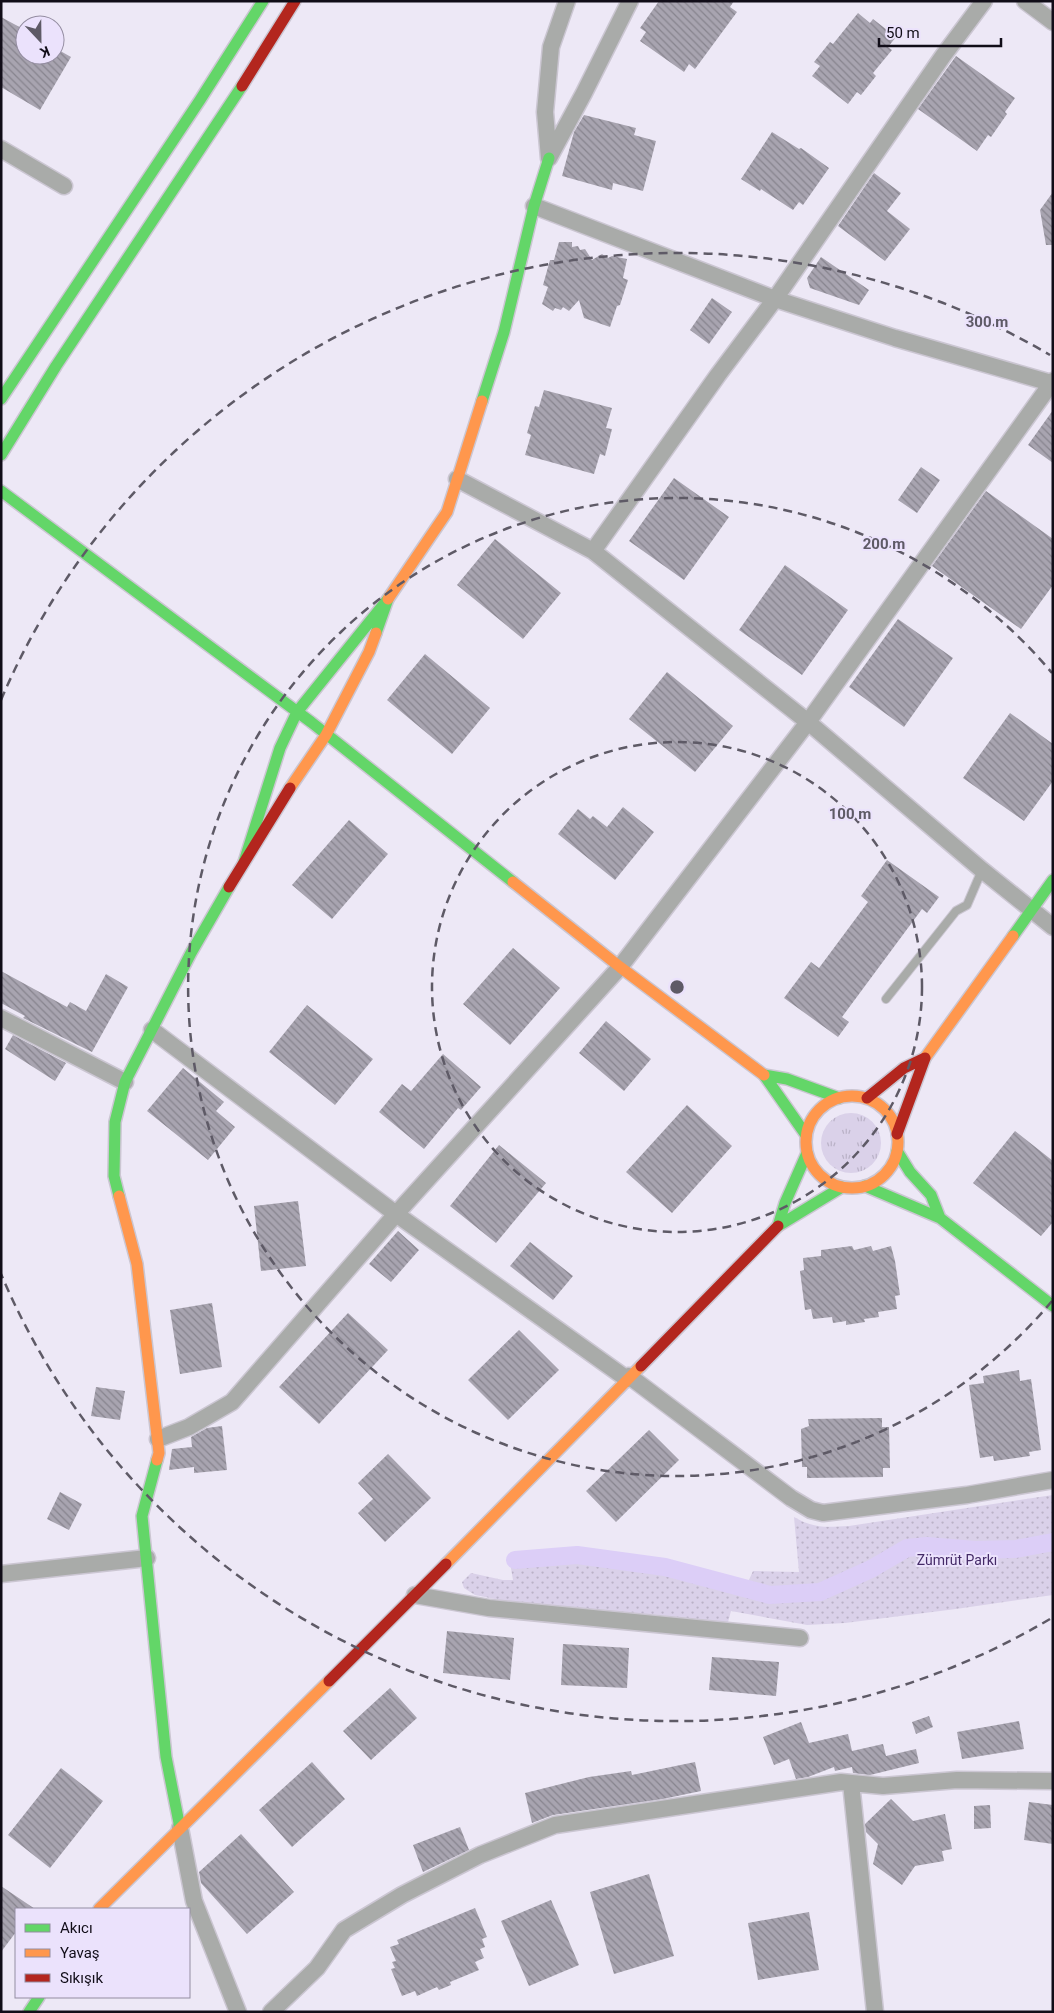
<svg xmlns="http://www.w3.org/2000/svg" width="1054" height="2013" font-family="Roboto,sans-serif">
  <style>
    .grass { fill: url(#grass-tufts) }
    .park { fill: url(#park-dots) }
    .lines { fill: none; stroke-linecap: round; stroke-linejoin: round }
    .canal { stroke: #dccef7; stroke-width: 18 }
    .building { fill: url(#building-back-hatch) }
    .lane-casing { stroke: #cbc6d2; stroke-width: 10 }
    .street-casing { stroke: #cbc6d2; stroke-width: 19 }
    .fast-casing { stroke: #cbc6d2; stroke-width: 14 }
    .slow-casing { stroke: #cbc6d2; stroke-width: 14 }
    .jam-casing { stroke: #cbc6d2; stroke-width: 14 }
    .lane { stroke: #a9aba9; stroke-width: 8 }
    .street { stroke: #a9aba9; stroke-width: 16 }
    .fast { stroke: #63d668; stroke-width: 11 }
    .slow { stroke: #ff974d; stroke-width: 11 }
    .jam { stroke: #b3261e; stroke-width: 11 }
    .ring { fill: none; stroke: #5e5a66; stroke-width: 2.5; stroke-dasharray: 9 6 }
    .labels { text-anchor: middle; stroke-width: 4; stroke-linejoin: round; paint-order: stroke }
    .park-label { font-size: 14px; fill: #442a67; stroke: #ebe2fc }
    .centre { fill: #5e5a66; stroke: #ebe2fc; stroke-width: 2.5 }
    .ring-label { font-size: 15px; text-anchor: middle; font-weight: bold; fill: #5e5a66; stroke: #ebe2fc; stroke-width: 4; stroke-linejoin: round; paint-order: stroke }
  </style>
  <defs>
    <pattern id="grass-tufts" width="24" height="20" patternUnits="userSpaceOnUse" patternTransform="scale(1.25)"><rect width="24" height="20" fill="#dad1e9"/><path d="M3 7l-1-3M5 7V3M7 7l1-3M15 17l-1-3M17 17v-4M19 17l1-3" fill="none" stroke="#bab2c7"/></pattern>
    <pattern id="park-dots" width="8" height="8" patternUnits="userSpaceOnUse" patternTransform="scale(1.25)"><rect width="8" height="8" fill="#dad1e9"/><path d="M2 2h.1M6 6h.1" fill="none" stroke="#bab2c7" stroke-width="1.8" stroke-linecap="round"/></pattern>
    <pattern id="building-back-hatch" width="6" height="6" patternUnits="userSpaceOnUse" patternTransform="scale(1.25)"><rect width="6" height="6" fill="#a8a4b0"/><path d="M-1 5l2 2M0 0l6 6M5-1l2 2" fill="none" stroke="#87848e"/></pattern>
  </defs>
  <rect width="100%" height="100%" fill="#ede8f6"/>
  <path class="grass" d="M821 1143a30 30 0 1 1 60 0a30 30 0 1 1-60 0Z"/>
  <path class="park" d="M1053,1495V1595L956,1609L845,1623L807,1625L731,1611L727,1626L660,1615L565,1610L515,1603L475,1595L464,1588L462,1582L471,1573L503,1580H513L509,1557L573,1551L665,1564L748,1582L753,1571L799,1572L794,1517C815,1529 826,1527 849,1526Z"/>
  <g class="lines">
    <path class="canal" d="M515,1560L577,1555L665,1567L770,1595L820,1592L871,1569L907,1548L927,1546L975,1550L1016,1549L1053,1542"/>
  </g>
  <path class="building" d="M659,1H734L730,7L737,12L695,69L689,64L684,72L640,41L646,32L640,28Z
    M858,13L870,23L873,19L896,37L888,47L892,50L873,73L876,76L861,95L857,92L848,104L812,76L820,66L814,62L830,42L833,44Z
    M1,17L25,30V55H55V48L71,57L40,110L1,87Z
    M956,56L1015,98L1005,112L1007,114L991,137L988,135L977,151L918,109Z
    M584,115L636,128L634,135L656,141L643,191L613,183L612,190L562,176L574,132Z
    M772,132L799,149L801,148L829,168L803,205L799,202L793,210L761,189L760,191L741,179Z
    M874,173L901,193L887,211L910,229L885,261L838,226Z
    M1053,192V245H1046L1040,210Z
    M559,242H572V247L578,246L580,250L585,249L592,260L602,254L608,258L612,256L627,259L623,278L628,280L620,305L617,306L610,327L584,318L579,300L569,311L563,307L561,310L555,308L553,311L542,304L548,287L543,285L550,260H554Z
    M821,257L869,290L859,305L810,288L807,278Z
    M712,298L732,312L709,344L690,330Z
    M544,390L612,408L606,428L612,429L605,456L600,454L594,474L525,455L531,435L527,433L535,406L539,407Z
    M1053,410V463L1028,445Z
    M921,467L940,480L917,513L898,500Z
    M674,478L729,517L684,580L629,541Z
    M986,491L1053,539V585L1021,629L932,566Z
    M495,539L561,593L523,639L457,585Z
    M785,565L848,610L802,675L739,630Z
    M898,619L953,658L904,727L849,687Z
    M425,654L490,708L452,754L387,700Z
    M667,672L733,726L695,772L629,719Z
    M1010,713L1053,744V781L1024,821L963,778Z
    M623,807L654,832L615,880L558,834L578,809L590,819L593,816L607,827Z
    M349,820L388,854L332,919L292,885Z
    M887,860L939,897L927,913L922,909L842,1017L849,1022L838,1037L784,998L811,962L819,968L868,902L861,896Z
    M513,948L560,988L510,1045L463,1004Z
    M1,971L67,1007L70,1002L86,1011L106,974L128,987L92,1052L23,1018L25,1016L1,1003Z
    M307,1005L373,1059L335,1105L269,1052Z
    M606,1021L651,1059L624,1091L579,1053Z
    M13,1035L66,1063L55,1081L5,1049Z
    M443,1054L481,1087L461,1110L458,1108L424,1149L379,1112L402,1084L411,1091Z
    M183,1068L224,1102L216,1111L235,1127L208,1160L147,1111Z
    M687,1105L732,1146L672,1213L626,1172Z
    M1015,1131L1053,1161V1222L1041,1236L973,1183Z
    M499,1145L546,1183L496,1243L450,1206Z
    M298,1201L306,1266L261,1271L254,1206Z
    M398,1231L419,1250L391,1282L369,1264Z
    M530,1242L573,1276L553,1300L510,1266Z
    M852,1246L854,1250L871,1246L873,1251L891,1246L895,1261L900,1295L895,1296L897,1309L878,1312L879,1317L864,1319L865,1322L846,1325V1321L833,1323L832,1317L813,1319L811,1309L805,1310L800,1271L804,1270L803,1258L821,1256V1250Z
    M212,1303L222,1367L180,1374L170,1310Z
    M348,1313L388,1350L319,1424L279,1387Z
    M519,1330L559,1370L508,1420L468,1380Z
    M1019,1370L1020,1381L1031,1379L1041,1450L1029,1452L1030,1456L994,1461L993,1456L980,1458L969,1385L984,1383L983,1376Z
    M96,1387L125,1391L120,1420L91,1416Z
    M882,1418V1427H889L890,1468H883V1477L807,1478V1467H802L801,1429L809,1426L808,1419Z
    M222,1426L227,1470L194,1473V1467L169,1470L172,1449L192,1447L191,1437L207,1428Z
    M649,1430L679,1460L616,1522L586,1491Z
    M388,1454L431,1498L385,1542L358,1513L373,1499L358,1483Z
    M60,1492L82,1504L69,1530L47,1519Z
    M447,1631L514,1638L510,1680L443,1673Z
    M563,1644L629,1648L627,1688L561,1685Z
    M712,1657L779,1662L776,1696L709,1690Z
    M390,1688L417,1718L371,1760L343,1731Z
    M929,1716L933,1727L916,1734L912,1722Z
    M1019,1721L1024,1749L962,1759L957,1732Z
    M801,1722L809,1743L848,1734L852,1751L883,1744L886,1756L916,1749L919,1763L870,1775L853,1773L852,1767L835,1771L834,1767L808,1777L796,1779L789,1759L774,1765L763,1737Z
    M312,1762L345,1799L292,1847L259,1810Z
    M695,1762L701,1791L663,1799L553,1815L532,1823L525,1793L589,1777L631,1771L632,1775Z
    M61,1768L103,1801L50,1868L8,1835Z
    M891,1799L913,1821L945,1814L952,1849L942,1851L944,1861L915,1866L902,1885L873,1864L878,1844L866,1832L865,1824Z
    M1029,1802L1053,1805V1844L1024,1840Z
    M990,1805L991,1828L974,1829V1806Z
    M460,1827L469,1850L423,1872L413,1845Z
    M241,1834L294,1892L247,1934L201,1883L199,1872Z
    M649,1874L674,1956L614,1974L590,1892Z
    M1,1886L35,1909H16V1932L1,1952Z
    M551,1900L579,1965L529,1986L501,1921Z
    M475,1908L487,1937L482,1939L485,1947L480,1949L484,1958L475,1962L479,1970L450,1982L451,1985L439,1990L437,1987L417,1996L415,1991L402,1996L391,1969L395,1968L392,1962L396,1961L390,1947L399,1944L397,1940Z
    M809,1912L819,1970L758,1980L748,1923Z"/>
  <g class="lines">
    <defs>
      <path id="lane" d="M886,999L956,911L967,905L982,870"/>
      <path id="street" d="M1025,1L1053,22
        M1,149L64,186
        M549,158L584,93L630,1
        M549,158L545,112L551,47L567,1
        M534,206L775,299L895,338L1051,383
        M457,479L593,551L808,722L982,870L1053,927
        M593,551L718,375L775,299L943,56L984,1
        M1,1018L125,1082
        M152,1030L396,1214L627,1379
        M629,1376L791,1498L811,1510L823,1513L967,1495L1053,1480
        M158,1439L189,1427L232,1402L396,1214L620,967L808,722L1053,381
        M1,1574L147,1558
        M415,1595L489,1608L800,1638
        M851,1783L875,2012
        M180,1828L194,1901L238,2012
        M271,2012L317,1968L344,1930L402,1895L480,1855L555,1825L841,1782L883,1786L957,1780L1053,1781"/>
      <path id="fast" d="M1,399L200,100L263,1
        M482,401L504,332L534,206L549,158
        M1,455L56,366L242,86
        M1,491L311,722L513,882
        M244,862L280,748L297,712L388,599L376,633
        M1013,936L1053,880
        M806,1135L764,1075L787,1079L839,1098
        M807,1153L785,1203L778,1226L842,1187
        M865,1186L940,1218L931,1195L910,1172L897,1151
        M119,1196L114,1176L115,1122L125,1082L191,953L229,887
        M940,1218L1053,1306
        M157,1460L142,1516L166,1757L180,1828
        M29,2012L39,1997"/>
      <path id="slow" d="M388,599L447,512L482,401
        M290,788L326,735L369,652L376,633
        M513,882L620,967L764,1075
        M925,1058L1013,936
        M806 1142a46 46 0 1 1 92 0a46 46 0 1 1-92 0Z
        M119,1196L137,1264L159,1453L157,1460
        M446,1564L641,1366
        M99,1909L329,1681"/>
      <path id="jam" d="M242,86L295,1
        M229,887L290,788
        M867,1098L904,1068L925,1058L897,1134
        M641,1366L778,1226
        M329,1681L446,1564"/>
    </defs>
    <use href="#lane" class="lane-casing"/>
    <use href="#street" class="street-casing"/>
    <use href="#fast" class="fast-casing"/>
    <use href="#slow" class="slow-casing"/>
    <use href="#jam" class="jam-casing"/>
    <use href="#lane" class="lane"/>
    <use href="#street" class="street"/>
    <use href="#fast" class="fast"/>
    <use href="#slow" class="slow"/>
    <use href="#jam" class="jam"/>
  </g>
  <g class="ring">
    <circle cx="677" cy="987" r="245"/>
    <path d="M1052 1301A489 489 0 1 1 1052 673"/>
    <path d="M1050 1619A734 734 0 0 1 1 1274M1 700A734 734 0 0 1 1050 355"/>
  </g>
  <g class="labels">
    <g class="park-label">
      <text x="957" y="1565">Zümrüt Parkı</text>
    </g>
  </g>
  <circle cx="677" cy="987" r="8" class="centre"/>
  <g class="ring-label">
    <text x="987" y="327">300 m</text>
    <text x="884" y="549">200 m</text>
    <text x="850" y="819">100 m</text>
  </g>
  <rect width="1054" height="2013" fill="none" stroke="#110d18" stroke-width="5"/>
  <rect x="15" y="1908" width="175" height="90" fill="#ebe2fc" stroke="#948da1"/>
  <rect x="25" y="1924" width="25" height="8" fill="#63d668" stroke="#948da1"/>
  <text x="60" y="1933" font-size="15" fill="#110d18">Akıcı</text>
  <rect x="25" y="1949" width="25" height="8" fill="#ff974d" stroke="#948da1"/>
  <text x="60" y="1958" font-size="15" fill="#110d18">Yavaş</text>
  <rect x="25" y="1974" width="25" height="8" fill="#b3261e" stroke="#948da1"/>
  <text x="60" y="1983" font-size="15" fill="#110d18">Sıkışık</text>
  <g transform="translate(40 40) rotate(158)"><circle r="24" fill="#ebe2fc" stroke="#948da1"/>
  <path d="M0-4L9 19L0 12L-9 19Z" fill="#5e5a66"/>
  <text y="-8" font-size="14" font-weight="bold" text-anchor="middle" fill="#110d18">K</text>
  </g>
  <path d="M879 38v8h122v-8" fill="none" stroke="#110d18" stroke-width="2.5"/>
  <text x="886" y="38" font-size="15" fill="#110d18" stroke="#ebe2fc" stroke-width="4" paint-order="stroke">50 m</text>
</svg>
